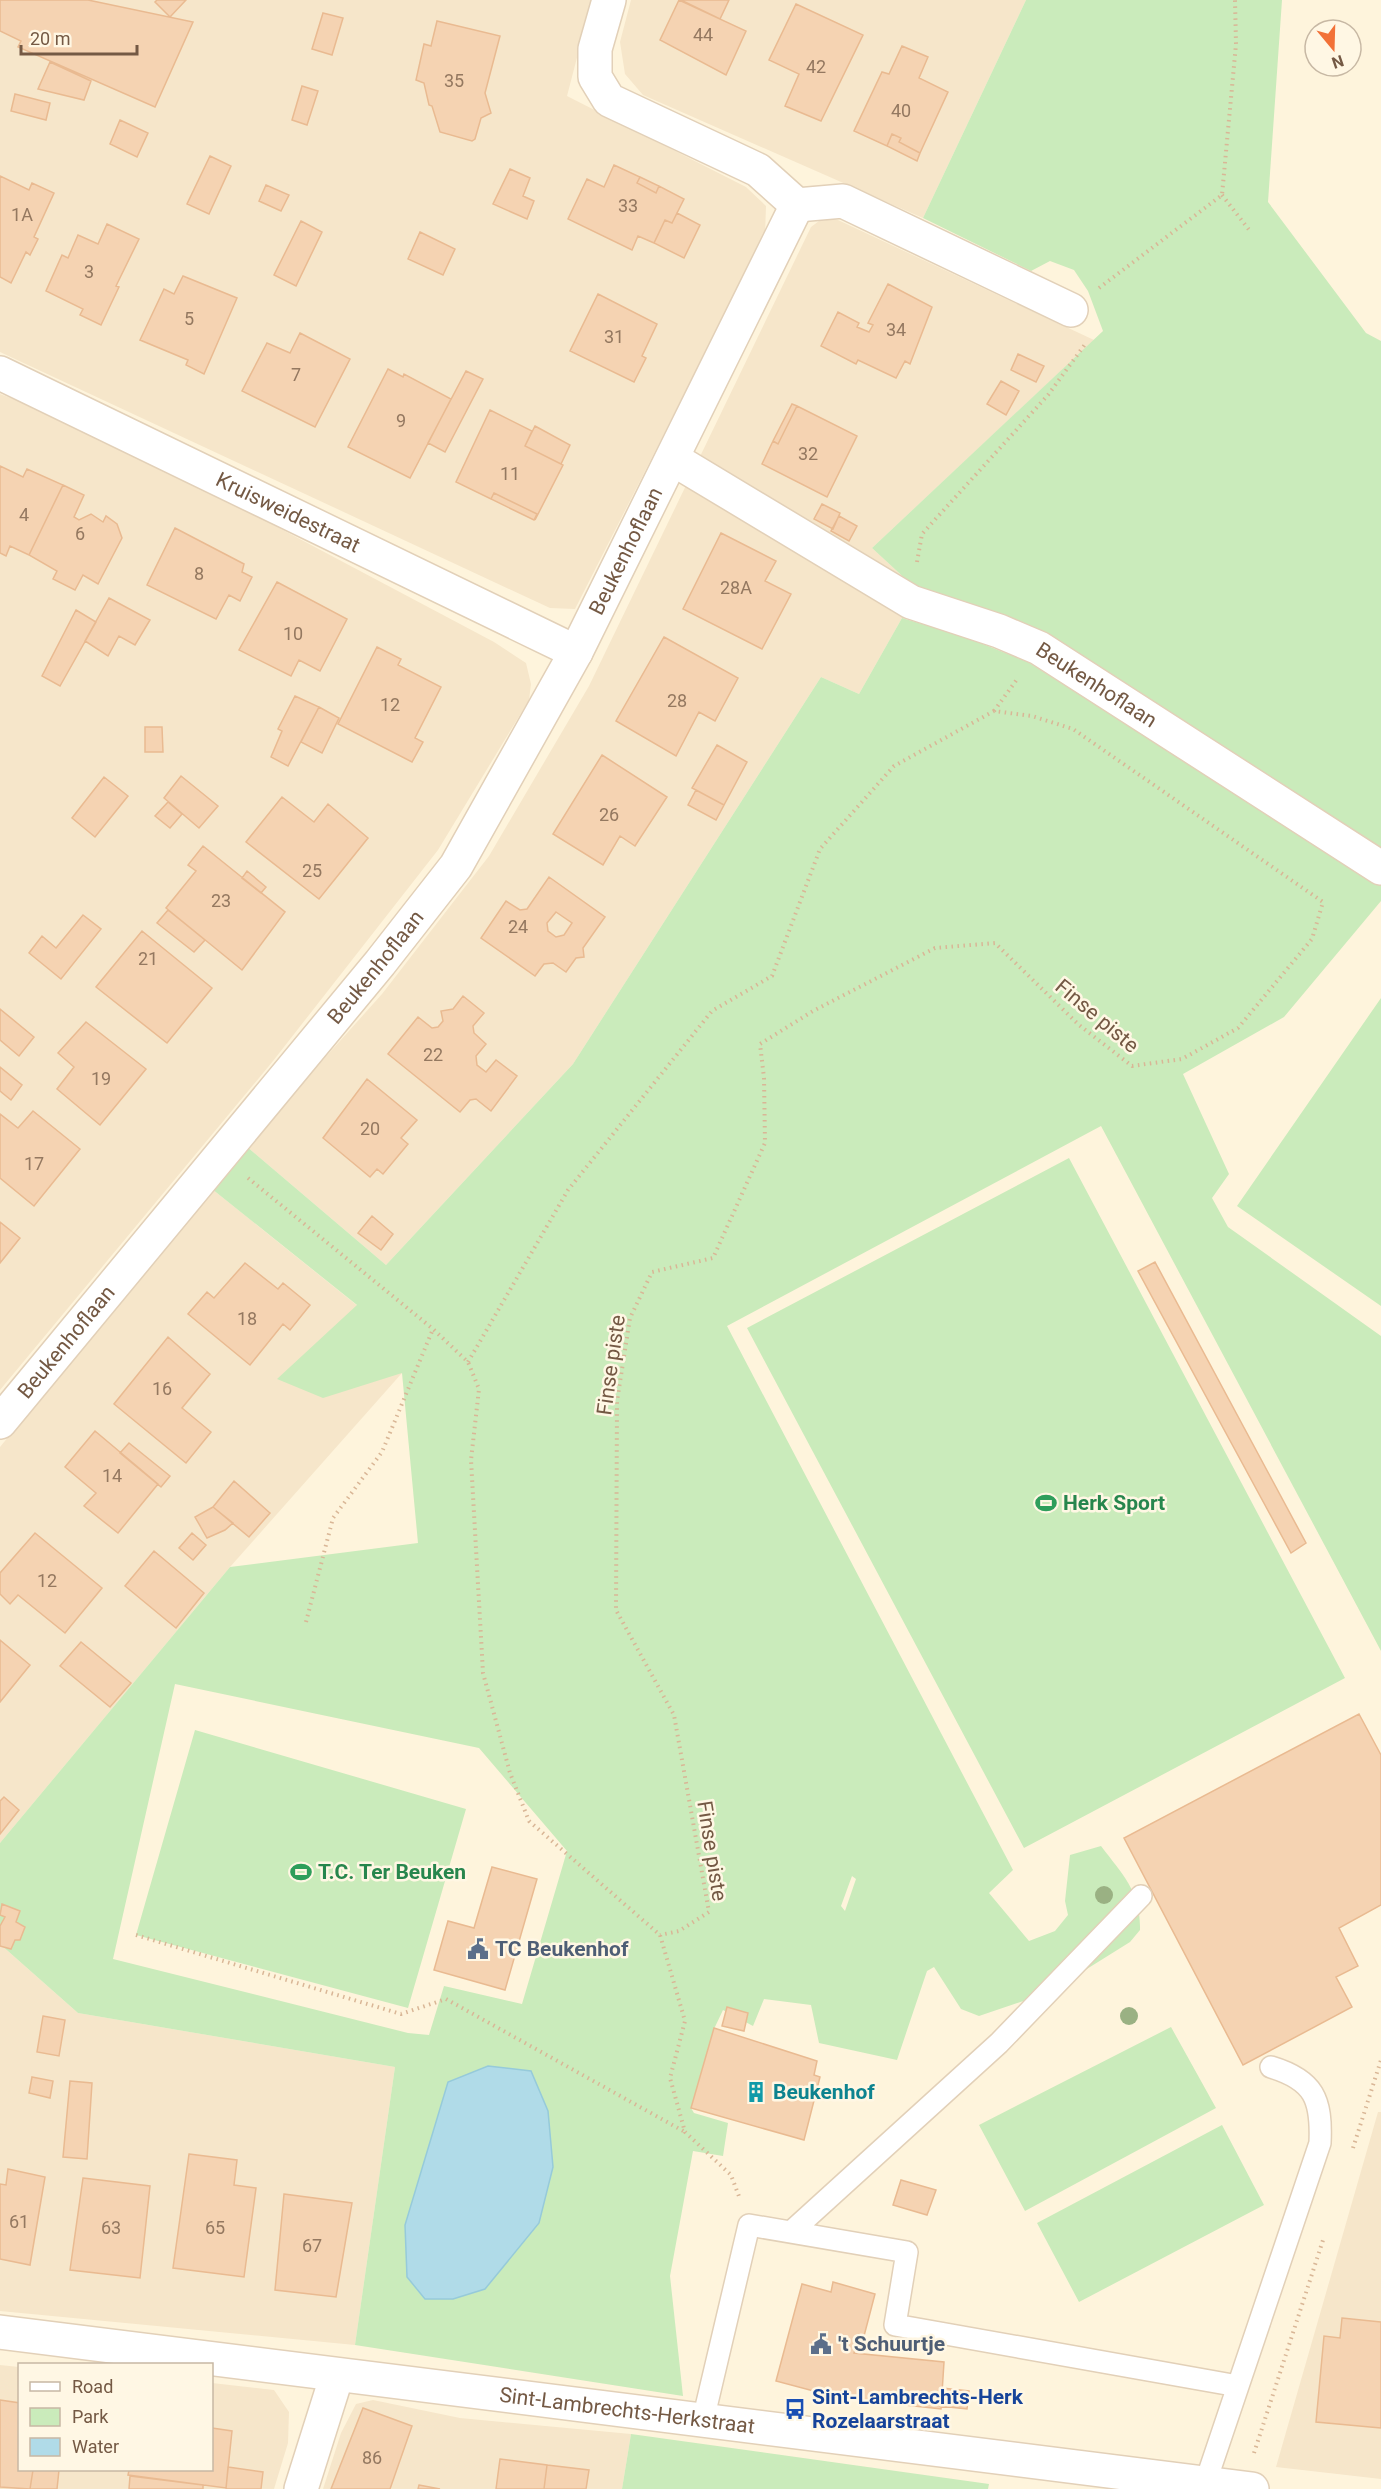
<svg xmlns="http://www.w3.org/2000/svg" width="1381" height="2489" font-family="Roboto,sans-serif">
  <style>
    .residential { fill: #f6e6ca }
    .green { fill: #caebbb; fill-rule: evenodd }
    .water { fill: #b0dbe8; stroke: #96cada; stroke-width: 1.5 }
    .building { fill: #f5d3b2; stroke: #e9ba91; stroke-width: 1.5; fill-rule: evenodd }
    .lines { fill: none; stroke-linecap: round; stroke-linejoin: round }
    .service-casing { stroke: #e2d0b8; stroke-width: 24 }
    .minor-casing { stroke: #e2d0b8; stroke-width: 36 }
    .tertiary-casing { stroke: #e2d0b8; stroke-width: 36 }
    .path { stroke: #d9b696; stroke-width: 4; stroke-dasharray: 1.5 4.5; stroke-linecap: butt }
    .service { stroke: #fff; stroke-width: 21 }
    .minor { stroke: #fff; stroke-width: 33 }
    .tertiary { stroke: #fff; stroke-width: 33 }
    .tree { fill: #9ab183 }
    .labels { text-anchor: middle; stroke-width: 5; stroke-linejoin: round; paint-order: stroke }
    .number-label { font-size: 18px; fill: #947860 }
    .street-label { font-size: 21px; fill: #745944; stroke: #fff7e4 }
    .leisure-label { font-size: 21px; font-weight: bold; fill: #27864d; stroke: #fff7e4; text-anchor: start }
    .service-label { font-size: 21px; font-weight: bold; fill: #4e5e75; stroke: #fff7e4; text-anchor: start }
    .culture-label { font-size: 21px; font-weight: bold; fill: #0d838f; stroke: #fff7e4; text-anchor: start }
    .transit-label { font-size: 21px; font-weight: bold; fill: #164399; stroke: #fff7e4; text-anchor: start }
  </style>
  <rect width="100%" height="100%" fill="#fef4dc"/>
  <path class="residential" d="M0,0H592L567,96L746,187L766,206L765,235L575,609L550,608L0,352Z
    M631,0H1026L923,218L643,95L625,74L620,42Z
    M823,218L838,220L1094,340L872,548L925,597L902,618L859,694L821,677L573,1064L386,1265L246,1146L382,994L489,856L589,686L811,227Z
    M0,394L92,429L494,642L526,663L531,684L529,700L438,850L273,1061L0,1390Z
    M212,1189L420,1356L402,1373L230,1567L0,1843V1447Z
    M0,1944L78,2013L395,2067L355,2345L0,2311Z
    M1378,2112H1381V2479L1276,2467Z
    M0,2365L19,2367L20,2470H212V2383L274,2390L289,2412L288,2443L274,2489H0Z
    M373,2400L460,2418L631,2434L622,2489H323L341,2433L356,2404Z"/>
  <path class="green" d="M1026,0H1282L1268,202L1366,333L1381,341V858L925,597L872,548L1103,331L1088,291L1074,270L1050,261L1031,271L923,218Z
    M902,618L963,636L1028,662L1381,885V901L1284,1017L1183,1074L1229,1174L1212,1198L1228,1227L1381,1336V1651L1101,1126L727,1326L1013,1870L989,1893L1029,1941L1055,1931L1068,1915L1065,1901L1070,1855L1101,1846C1123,1875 1141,1892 1140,1930L1130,1942L1050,1992L979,2016L961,2009L934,1967L927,1971L897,2060L819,2043L811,2005L764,1999L753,2026L723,2010L714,2029L691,2108L694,2113L728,2123L723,2156L693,2151L670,2276L683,2396L355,2345L395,2067L78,2013L0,1944V1843L230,1567L418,1543L402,1373L323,1398L277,1379L357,1305L212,1189L246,1146L386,1265L573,1064L821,677L859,694ZM175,1684L479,1748L567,1851L522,2004L444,1986L429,2035L408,2033L113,1959ZM852,1876L856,1879L845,1911L841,1906Z
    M1381,998V1306L1237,1206Z
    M1069,1158L1345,1678L1024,1848L747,1328Z
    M195,1730L466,1809L408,2008L136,1935Z
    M1171,2027L1216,2108L1025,2211L979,2125Z
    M1222,2125L1264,2205L1079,2302L1037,2223Z
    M631,2434L989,2484L988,2489H622Z"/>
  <path class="water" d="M488,2066L531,2071L548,2111L553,2167L539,2223L485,2289L453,2299H425L407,2277L405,2225L448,2082Z"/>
  <path class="building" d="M0,0H88L193,22L155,107L18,47L21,41L0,31Z
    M157,0H186L170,17L155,2Z
    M679,0L746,31L726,75L660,40Z
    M681,0H729L720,19Z
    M796,4L863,35L821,121L785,106L799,74L769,60Z
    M323,13L343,18L332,55L312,49Z
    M437,21L500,36L485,93L491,113L481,118L475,139L472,141L440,132L432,106L429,105L424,83L416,80L424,44L431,46Z
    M902,46L928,57L919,78L948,92L920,153L899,142L901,138L892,134L887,146L854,131L882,72L889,74Z
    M50,62L91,81L84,100L38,89Z
    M302,86L318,91L307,125L292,120Z
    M15,94L50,103L46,120L11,111Z
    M120,120L148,133L137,157L110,144Z
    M892,134L901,138L899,142L920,153L917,161L887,146Z
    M210,156L231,166L209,214L187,204Z
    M614,165L640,177L637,183L656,193L659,186L684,199L672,223L665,220L654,243L638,236L632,250L568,219L587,179L604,187Z
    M510,169L530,178L523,196L534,201L527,219L493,204Z
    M0,176L29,190L32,183L54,193L34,237L38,239L30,255L26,252L11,283L0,277Z
    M640,177L659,186L656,193L637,183Z
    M266,185L289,195L281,211L259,201Z
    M677,213L700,225L684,258L654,243L665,220L672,223Z
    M301,221L322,232L296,286L274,275Z
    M107,224L139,239L116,286L119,287L101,325L80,315L83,309L46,291L62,255L68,258L78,235L98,244Z
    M420,232L455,249L443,275L408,259Z
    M183,276L237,298L204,374L186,365L188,360L140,340L164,289L174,294Z
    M888,284L932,307L910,364L905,361L896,378L858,360L856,364L821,346L838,312L859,323L857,327L869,332L873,325L868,323Z
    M598,294L657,324L642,356L646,358L634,382L570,351Z
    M300,333L350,359L315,427L242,391L267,343L290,353Z
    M1018,354L1044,366L1036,382L1011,370Z
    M388,369L403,377L404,374L451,399L410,478L348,447Z
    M466,371L483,379L445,452L428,443Z
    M1001,381L1019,391L1006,415L987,404Z
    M792,404L797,406L778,444L773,441Z
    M797,406L857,436L827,497L762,464L773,441L778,444Z
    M490,410L532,431L525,446L563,465L535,520L537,514L494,493L491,499L456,482Z
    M535,426L570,445L561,464L525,446Z
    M0,466L23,477L27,469L63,485L29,555L10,546L6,556L0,553Z
    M63,485L84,495L74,517L79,520L91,514L103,522L106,516L117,524L122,538L98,584L83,575L75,590L53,579L57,571L29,555Z
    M494,493L537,514L534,520L491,499Z
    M822,504L840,513L833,529L814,519Z
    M839,516L857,526L849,541L831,531Z
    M175,528L244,564L242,572L252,577L240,601L229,595L216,619L147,585Z
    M721,533L776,561L765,581L791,594L762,649L683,609Z
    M277,582L347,619L320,671L299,660L291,676L239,650Z
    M109,598L150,620L135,645L119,636L108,656L85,641Z
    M76,610L96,622L60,686L42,676Z
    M664,637L738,678L715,721L699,712L676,756L616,721Z
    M377,647L401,659L398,665L441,687L415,738L423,742L412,762L338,724Z
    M295,696L319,707L288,766L271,757L282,731L278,729Z
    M319,707L339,718L322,753L301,742Z
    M145,727H162L163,752H145Z
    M717,745L747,762L724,805L692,788Z
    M602,755L667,797L635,846L620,836L603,865L553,834Z
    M181,776L218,806L199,828L164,798Z
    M104,777L128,796L95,837L72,818Z
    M696,790L724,805L716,820L688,805Z
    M282,797L314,822L328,804L368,838L319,899L246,842Z
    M168,802L182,814L170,828L155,816Z
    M203,846L285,912L242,970L166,908L196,871L188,865Z
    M247,871L266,887L261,893L242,878Z
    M549,877L605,917L583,948L584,957L576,958L566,972L553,963L544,964L535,976L481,938L506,901L520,910L527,909ZM556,912L572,923L564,935L556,937L548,931L547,923Z
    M168,910L205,940L194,952L157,923Z
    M83,915L101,929L61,979L29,953L42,936L56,948Z
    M142,931L212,988L167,1043L96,987Z
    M463,996L484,1013L473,1026L474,1033L486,1044L476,1056L477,1065L486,1072L496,1060L517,1076L491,1111L476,1099L470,1100L460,1112L388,1054L418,1017L432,1028L438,1027L443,1021L441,1011L453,1009Z
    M0,1009L34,1037L19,1056L0,1040Z
    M86,1022L146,1069L100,1125L57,1089L74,1067L58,1053Z
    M0,1067L22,1085L11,1100L0,1091Z
    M367,1079L417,1120L401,1138L408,1144L383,1174L377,1169L370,1177L323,1138Z
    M33,1111L80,1149L34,1206L0,1178V1114L18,1128Z
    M372,1216L393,1234L381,1250L358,1233Z
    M0,1222L20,1238L0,1263Z
    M1155,1262L1306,1543L1291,1553L1138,1271Z
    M245,1263L278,1289L283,1283L310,1305L290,1330L283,1324L250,1365L188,1314L207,1292L214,1298Z
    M168,1337L210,1374L182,1408L211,1432L186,1463L114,1404Z
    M95,1431L158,1484L118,1533L84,1506L96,1493L65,1467Z
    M129,1443L170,1476L161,1487L120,1453Z
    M234,1481L270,1513L249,1537L213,1507Z
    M213,1507L233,1523L225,1530L207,1538L195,1517Z
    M35,1533L102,1588L65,1633L18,1595L10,1604L0,1594V1573Z
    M192,1533L206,1545L193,1560L179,1548Z
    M154,1551L204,1593L176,1628L125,1586Z
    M0,1640L30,1665L0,1702Z
    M81,1642L131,1683L110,1707L60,1666Z
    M1359,1714L1381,1755V1905L1339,1928L1358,1966L1336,1977L1352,2007L1243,2065L1124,1838Z
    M4,1797L19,1810L0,1834V1801Z
    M492,1867L537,1879L505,1990L434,1970L448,1921L474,1928Z
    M2,1904L20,1911L16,1922L25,1927L20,1940H15L11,1949L0,1946V1926L5,1917L0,1915Z
    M727,2007L748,2013L744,2031L722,2026Z
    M43,2016L65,2020L59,2056L37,2052Z
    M714,2028L817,2061L814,2075L820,2077L804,2140L691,2108Z
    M32,2077L53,2081L50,2098L29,2093Z
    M70,2081L92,2083L87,2159L63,2157Z
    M189,2154L237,2160L234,2185L256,2188L244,2277L173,2268Z
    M8,2169L45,2177L30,2265L0,2259V2184L6,2185Z
    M83,2178L150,2186L140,2278L70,2270Z
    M901,2180L936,2190L927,2215L893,2205Z
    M284,2194L352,2203L336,2297L275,2290Z
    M833,2282L875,2294L864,2336L859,2334L854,2353L944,2362L941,2409L840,2398L776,2381L802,2284L831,2292Z
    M1342,2318L1381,2322V2428L1316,2422L1324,2336L1340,2338Z
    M942,2388L969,2391L967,2409L940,2406Z
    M0,2400L20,2403V2470H33L30,2489L0,2487Z
    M363,2408L412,2426L390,2489H331Z
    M212,2428L232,2431L226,2488L128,2475L129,2470H212Z
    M500,2459L547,2465L544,2489H496Z
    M547,2465L589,2470L586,2489H544Z
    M228,2467L263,2472L261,2489H226Z
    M33,2470H59L57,2489H30Z
    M130,2476L203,2485V2489H129Z
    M419,2485L440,2489H418Z"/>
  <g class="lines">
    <defs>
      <path id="service" d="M791,2232L999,2043L1141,1896
        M703,2420L749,2225L907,2252L895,2325L1238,2386
        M1205,2484L1320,2143C1322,2099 1314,2080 1271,2067"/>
      <g id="minor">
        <path d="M609,0L595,49V77L609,100L758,170L797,205L843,201L1071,310"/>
        <path id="s1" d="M0,373L576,652"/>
        <path id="s2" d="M673,459L911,602L999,631L1039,648L1381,868"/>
        <path id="s3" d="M0,1422L380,963L456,866L576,652L797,205"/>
        <path d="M301,2489L337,2375"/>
      </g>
      <g id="tertiary">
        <path id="s4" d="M0,2332L1252,2489"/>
      </g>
    </defs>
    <use href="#service" class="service-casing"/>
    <use href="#minor" class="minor-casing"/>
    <use href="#tertiary" class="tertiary-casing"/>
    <path class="path" d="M1222,195L1250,231
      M1099,288L1222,195L1236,44L1235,0
      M917,562L922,534L1048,395L1086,343
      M994,711L1018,678
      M248,1178L433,1329L468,1362L479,1389L471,1460L483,1673L510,1773L529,1821L660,1935L685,2021L670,2078L685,2132L731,2175L740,2199
      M468,1362L568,1190L712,1011L772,976L820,849L894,766L994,711L1032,716L1073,729L1323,902L1312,939L1238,1028L1182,1059L1132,1066L1079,1025L995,943L935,948L813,1011L760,1044L764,1078L765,1143L713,1258L652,1272L630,1318L617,1401L616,1610L674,1715L709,1912L679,1931L660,1935
      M306,1622L333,1518L382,1452L433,1329
      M136,1935L401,2014L446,1999L685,2132
      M1353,2148L1381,2060
      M1254,2453L1324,2237"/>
    <use href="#service" class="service"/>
    <use href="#minor" class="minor"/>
    <use href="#tertiary" class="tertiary"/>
  </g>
  <g class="tree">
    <circle cx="1104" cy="1895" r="9"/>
    <circle cx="1129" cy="2016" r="9"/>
  </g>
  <defs>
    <symbol id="stadium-bare" viewBox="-9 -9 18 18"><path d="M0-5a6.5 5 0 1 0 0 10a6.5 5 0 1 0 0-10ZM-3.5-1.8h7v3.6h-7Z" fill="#2e9e5b" stroke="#fff7e4" stroke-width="2.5" paint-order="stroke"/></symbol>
    <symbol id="civic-bare" viewBox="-9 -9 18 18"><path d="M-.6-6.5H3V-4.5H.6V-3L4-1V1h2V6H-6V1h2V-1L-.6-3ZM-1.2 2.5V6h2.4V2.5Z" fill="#5c6f8a" stroke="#fff7e4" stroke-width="2.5" paint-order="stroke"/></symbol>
    <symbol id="building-bare" viewBox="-9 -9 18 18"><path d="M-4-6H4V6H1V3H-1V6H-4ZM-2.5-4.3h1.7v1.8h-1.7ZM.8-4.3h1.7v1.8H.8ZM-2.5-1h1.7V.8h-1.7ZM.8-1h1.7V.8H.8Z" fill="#0f9aa8" stroke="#fff7e4" stroke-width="2.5" paint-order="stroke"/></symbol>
    <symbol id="bus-bare" viewBox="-9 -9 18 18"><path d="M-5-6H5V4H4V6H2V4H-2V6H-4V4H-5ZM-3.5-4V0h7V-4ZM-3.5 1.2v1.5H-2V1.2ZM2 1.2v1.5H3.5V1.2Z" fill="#1a4fb4" stroke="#fff7e4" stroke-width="2.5" paint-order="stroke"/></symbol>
  </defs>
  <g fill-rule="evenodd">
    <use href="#stadium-bare" x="1031" y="1488" width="30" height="30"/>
    <use href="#stadium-bare" x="286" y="1857" width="30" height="30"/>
    <use href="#civic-bare" x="463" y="1934" width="30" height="30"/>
    <use href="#building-bare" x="741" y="2077" width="30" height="30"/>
    <use href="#civic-bare" x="806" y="2329" width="30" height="30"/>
    <use href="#bus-bare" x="780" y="2394" width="30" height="30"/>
  </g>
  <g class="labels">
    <g class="number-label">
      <text x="703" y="41">44</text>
      <text x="816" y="73">42</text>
      <text x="454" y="87">35</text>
      <text x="901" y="117">40</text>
      <text x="628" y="212">33</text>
      <text x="22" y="221">1A</text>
      <text x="89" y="278">3</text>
      <text x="189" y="325">5</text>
      <text x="896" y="336">34</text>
      <text x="614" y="343">31</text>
      <text x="296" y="381">7</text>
      <text x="401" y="427">9</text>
      <text x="808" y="460">32</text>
      <text x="510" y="480">11</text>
      <text x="24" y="521">4</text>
      <text x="80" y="540">6</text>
      <text x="199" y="580">8</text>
      <text x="736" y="594">28A</text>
      <text x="293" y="640">10</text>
      <text x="677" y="707">28</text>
      <text x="390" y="711">12</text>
      <text x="609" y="821">26</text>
      <text x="312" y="877">25</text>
      <text x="221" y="907">23</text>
      <text x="518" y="933">24</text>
      <text x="148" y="965">21</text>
      <text x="433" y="1061">22</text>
      <text x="101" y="1085">19</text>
      <text x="370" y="1135">20</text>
      <text x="34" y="1170">17</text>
      <text x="247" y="1325">18</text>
      <text x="162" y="1395">16</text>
      <text x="112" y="1482">14</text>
      <text x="47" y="1587">12</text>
      <text x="19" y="2228">61</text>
      <text x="111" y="2234">63</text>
      <text x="215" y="2234">65</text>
      <text x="312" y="2252">67</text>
      <text x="372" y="2464">86</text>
    </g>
    <g class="street-label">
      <text dy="7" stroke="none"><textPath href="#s1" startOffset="320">Kruisweidestraat</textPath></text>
      <text dy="7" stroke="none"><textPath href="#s3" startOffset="1077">Beukenhoflaan</textPath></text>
      <text dy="7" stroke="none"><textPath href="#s2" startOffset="482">Beukenhoflaan</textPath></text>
      <text dy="7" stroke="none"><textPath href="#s3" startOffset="590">Beukenhoflaan</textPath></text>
      <text transform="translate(1097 1016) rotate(40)" y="7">Finse piste</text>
      <text dy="7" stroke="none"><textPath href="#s3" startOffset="104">Beukenhoflaan</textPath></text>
      <text transform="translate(611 1365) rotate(-82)" y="7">Finse piste</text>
      <text transform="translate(712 1851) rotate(81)" y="7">Finse piste</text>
      <text dy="7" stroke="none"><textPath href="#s4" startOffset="632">Sint-Lambrechts-Herkstraat</textPath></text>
    </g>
    <g class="leisure-label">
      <text x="1063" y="1510">Herk Sport</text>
      <text x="318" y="1879">T.C. Ter Beuken</text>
    </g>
    <g class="service-label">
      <text x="495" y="1956">TC Beukenhof</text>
      <text x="838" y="2351">'t Schuurtje</text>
    </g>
    <g class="culture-label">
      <text x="773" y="2099">Beukenhof</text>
    </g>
    <g class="transit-label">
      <text x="812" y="2404">Sint-Lambrechts-Herk<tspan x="812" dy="24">Rozelaarstraat</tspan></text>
    </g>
  </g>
  <rect x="18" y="2363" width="195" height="108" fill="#fff7e4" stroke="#c7b8a4" stroke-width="1.5"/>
  <rect x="30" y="2382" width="30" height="9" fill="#ffffff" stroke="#c7b8a4" stroke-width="1.5"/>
  <text x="72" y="2393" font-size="18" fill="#745944">Road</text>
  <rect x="30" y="2408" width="30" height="18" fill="#caebbb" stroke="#c7b8a4" stroke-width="1.5"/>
  <text x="72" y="2423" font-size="18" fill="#745944">Park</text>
  <rect x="30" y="2438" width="30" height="18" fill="#b0dbe8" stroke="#c7b8a4" stroke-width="1.5"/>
  <text x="72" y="2453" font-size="18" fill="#745944">Water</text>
  <g transform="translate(1333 48) rotate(161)"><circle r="28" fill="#fff7e4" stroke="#c7b8a4" stroke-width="1.5"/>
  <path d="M0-4.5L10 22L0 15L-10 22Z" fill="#f27137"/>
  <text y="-9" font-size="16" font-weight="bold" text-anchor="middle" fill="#745944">N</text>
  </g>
  <path d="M21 45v9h116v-9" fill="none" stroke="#745944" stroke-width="3"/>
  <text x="30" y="45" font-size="18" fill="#745944" stroke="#fff7e4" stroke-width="4.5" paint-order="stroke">20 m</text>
</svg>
